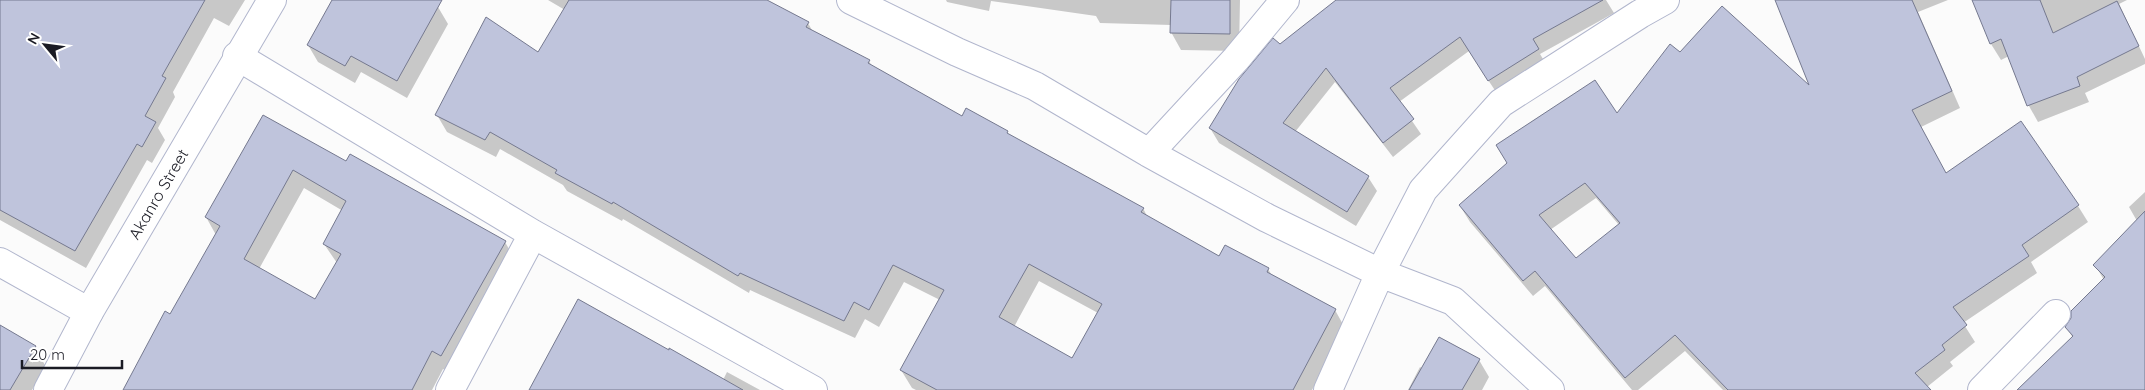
<svg xmlns="http://www.w3.org/2000/svg" width="2145" height="390" font-family="Quicksand,sans-serif">
  <style>
    .shadow { fill: #0003; fill-rule: evenodd }
    .building { fill: #bfc4dc; stroke: #75798f; fill-rule: evenodd }
    .lines { fill: none; stroke-linecap: round; stroke-linejoin: round }
    .minor-casing { stroke: #b1b6cd; stroke-width: 30 }
    .tertiary-casing { stroke: #b1b6cd; stroke-width: 30 }
    .minor { stroke: #fff; stroke-width: 28 }
    .tertiary { stroke: #fff; stroke-width: 28 }
    .labels { text-anchor: middle; stroke-width: 4.5; stroke-linejoin: round; paint-order: stroke }
    .street-label { font-size: 16px; fill: #1a1b24; stroke: #fff }
  </style>
  <rect width="100%" height="100%" fill="#fbfbfb"/>
  <path class="shadow" d="M0,0H245L229,26L214,18L173,92L175,97L158,128L165,140L152,163L147,160L86,268L0,220Z
    M333,0H426L438,7L448,24L407,98L361,72L355,83L318,62L308,45Z
    M548,0H765L808,23L813,32L869,61L873,68L962,118L1007,132L1009,136L1143,208L1148,218L1220,257L1268,269L1273,277L1335,310L1345,328L1312,390H916L912,388L901,370L940,300L904,282L879,327L865,319L855,338L750,290L749,293L623,219L622,221L567,191L563,185L500,149L496,157L447,132L437,115L539,54L565,10ZM1039,281L1098,313L1072,360L1014,327Z
    M946,0H1240L1239,51L1181,50L1171,32V25L1100,23L1096,16L991,1L989,11L947,2Z
    M1338,0H1606L1614,13L1540,54L1546,64L1498,95L1469,51L1399,102L1421,134L1393,157L1335,82L1295,132L1368,177L1377,191L1356,226L1219,143L1210,128L1280,46Z
    M1776,0H1948L1918,12L1960,108L1921,127L1946,174L2078,206L2088,222L2031,262L2037,273L1963,323L1975,342L1950,362L1953,366L1927,387L1928,390H1723L1685,351L1638,390H1632L1545,286L1533,296L1470,222L1460,206L1617,115L1680,54L1812,90ZM1596,198L1619,225L1576,260L1550,230Z
    M1973,0H2127L2119,4L2145,59V64L2085,93L2089,102L2038,122L2029,106L2009,56L2001,60L1991,44Z
    M263,116L346,163L505,242L516,261L452,374L443,369L432,390H124L166,313L171,316L216,235L206,217ZM304,188L343,211L324,244L337,263L316,301L259,269Z
    M2145,192V390H2032L2073,338L2066,327L2104,280L2095,265L2137,221L2129,207Z
    M0,326L35,347L46,367L32,390H0Z
    M1479,360L1489,377L1482,390H1408L1420,367L1423,369Z
    M727,372L760,390H530L723,380Z"/>
  <path class="building" d="M0,0H205L162,76L166,78L145,116L156,122L142,147L137,144L75,251L0,210Z
    M332,0H442L397,81L351,56L345,66L307,45Z
    M569,0H767L809,22L806,27L870,60L868,63L962,116L966,108L1008,131L1007,133L1144,208L1141,212L1219,256L1225,245L1269,268L1267,272L1336,309L1293,390H937L900,370L944,290L893,265L869,310L854,302L844,321L740,273L738,276L613,202L612,204L555,173L557,170L490,132L485,140L435,115L486,17L538,52ZM1029,264L1102,304L1072,358L999,317Z
    M1171,0H1230V34L1170,33Z
    M1336,0H1603L1533,39L1539,49L1488,81L1460,37L1390,88L1414,119L1383,143L1326,68L1283,123L1369,176L1347,212L1209,128L1239,79L1273,38L1280,44Z
    M1775,0H1912L1952,91L1912,110L1946,173L2021,121L2079,205L2022,245L2029,256L1953,307L1967,325L1942,345L1945,350L1915,373L1931,390H1728L1675,335L1625,378L1535,271L1523,281L1459,205L1507,163L1496,145L1595,80L1617,113L1670,44L1680,52L1722,6L1809,85ZM1585,183L1620,223L1576,258L1539,215Z
    M1972,0H2040L2053,33L2117,1L2139,46L2077,77L2080,86L2027,106L2001,39L1990,44Z
    M263,115L346,161L350,154L506,241L441,356L432,351L412,390H123L165,311L170,314L220,226L205,217ZM293,170L346,201L323,244L341,254L315,299L244,259Z
    M2145,211V390H2017L2073,336L2065,327L2071,318V311L2105,277L2093,265Z
    M578,299L669,350V348L743,390H529Z
    M0,325L36,346L10,390H0Z
    M1439,337L1480,359L1462,390H1409Z"/>
  <g class="lines">
    <defs>
      <path id="minor" d="M851,0L957,52L1035,86L1149,153L1267,218L1380,273L1453,301L1550,390
        M237,56L533,234L813,390
        M1149,153L1236,59L1285,0
        M0,262L89,312
        M450,390L533,234
        M1328,390L1380,273L1423,190L1501,103L1640,14L1665,0
        M1982,390L2056,314"/>
      <g id="tertiary">
        <path id="s1" d="M48,390L89,312L272,0"/>
      </g>
    </defs>
    <use href="#minor" class="minor-casing"/>
    <use href="#tertiary" class="tertiary-casing"/>
    <use href="#minor" class="minor"/>
    <use href="#tertiary" class="tertiary"/>
  </g>
  <g class="labels">
    <g class="street-label">
      <text dy="6" stroke="none"><textPath href="#s1" startOffset="225">Akanro Street</textPath></text>
    </g>
  </g>
  <g transform="translate(45 45) rotate(299)" stroke="#ffffff" stroke-width="4" paint-order="stroke">
  <path d="M0-4L9 19L0 12L-9 19Z" fill="#1a1b24"/>
  <text y="-8" font-size="14" font-weight="bold" text-anchor="middle" fill="#1a1b24">N</text>
  </g>
  <path d="M22 360v8h100v-8" fill="none" stroke="#1a1b24" stroke-width="2.5"/>
  <text x="30" y="360" font-size="15" fill="#1a1b24" stroke="#ffffff" stroke-width="4" paint-order="stroke">20 m</text>
</svg>
